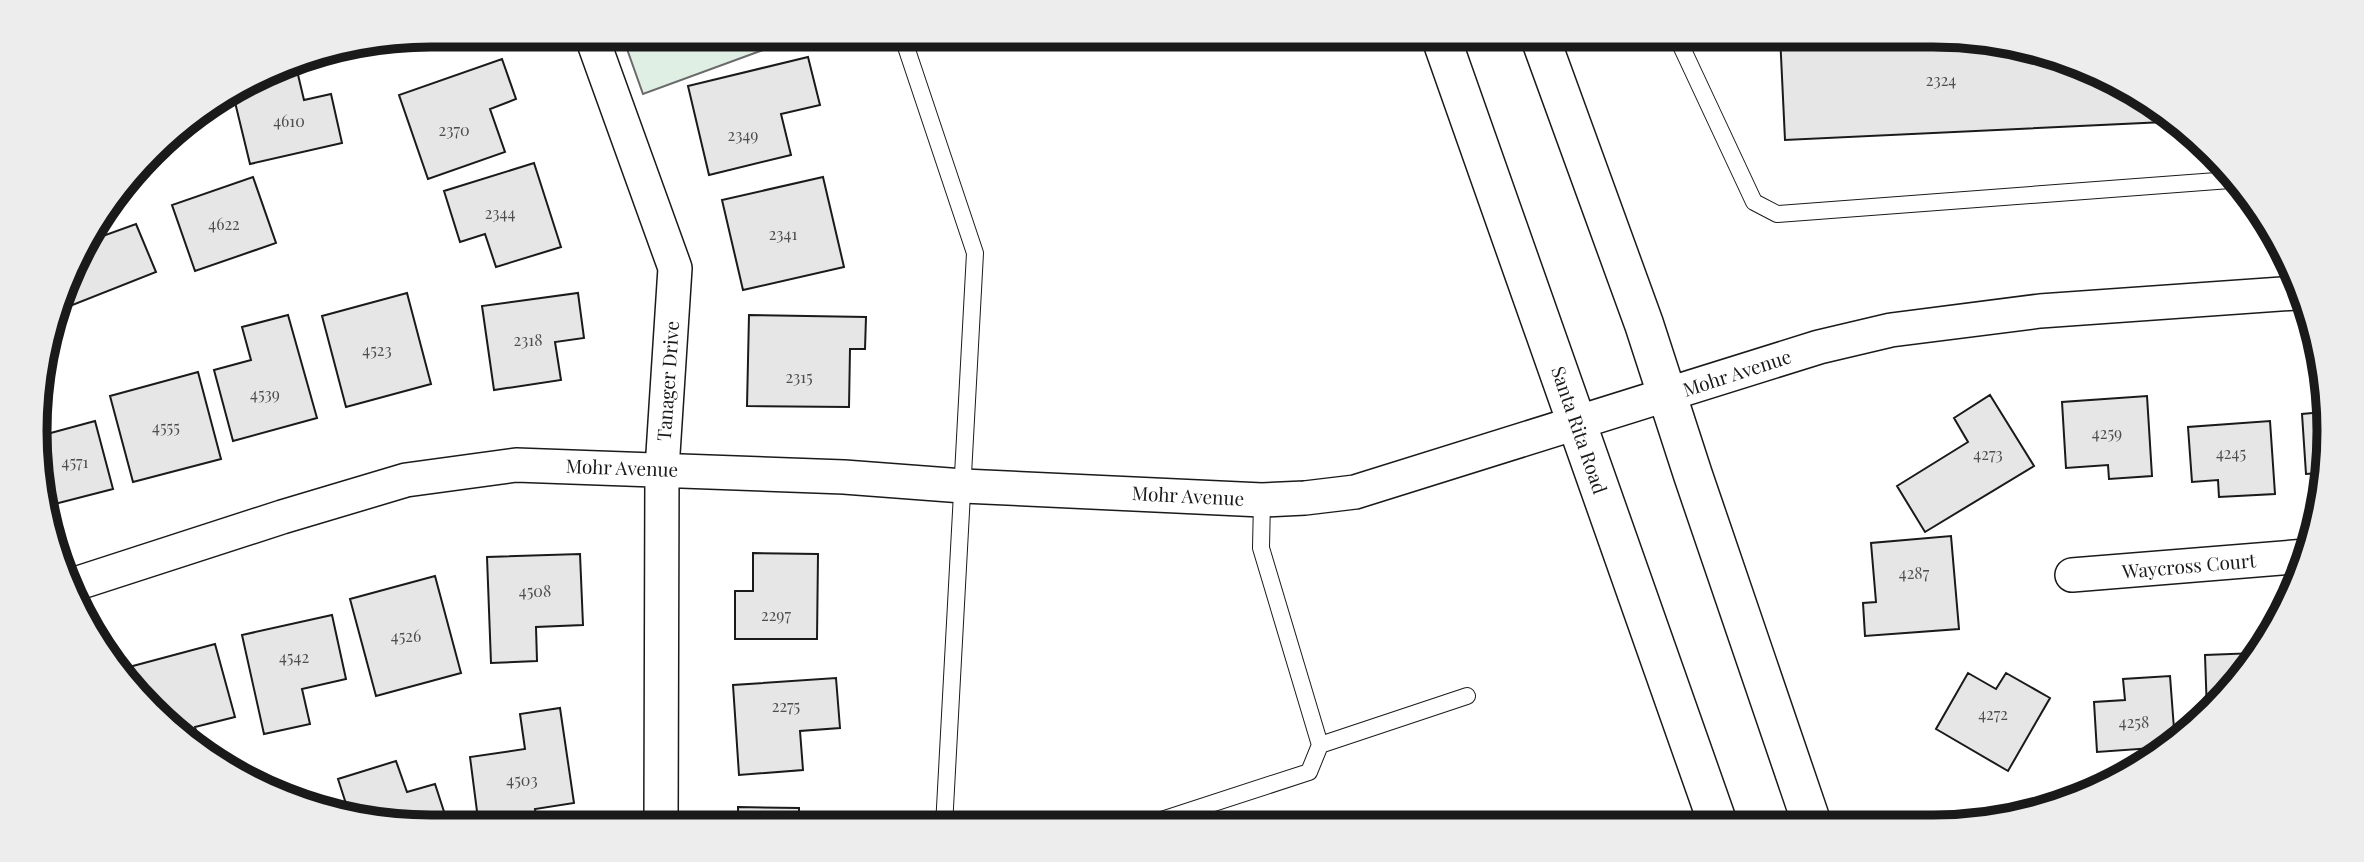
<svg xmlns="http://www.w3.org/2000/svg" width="2364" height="862" font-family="'Playfair Display',serif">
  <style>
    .green { fill: #e0efe3; stroke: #6a6a6a; stroke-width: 2 }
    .building { fill: #e6e6e6; stroke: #1a1a1a; stroke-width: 2 }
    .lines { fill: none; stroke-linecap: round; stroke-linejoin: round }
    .lane-casing { stroke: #1a1a1a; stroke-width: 18 }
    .street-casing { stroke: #1a1a1a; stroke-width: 36 }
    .primary-casing { stroke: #1a1a1a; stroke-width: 41 }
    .lane { stroke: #fff; stroke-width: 16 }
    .street { stroke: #fff; stroke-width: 33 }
    .primary { stroke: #fff; stroke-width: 38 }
    .labels { text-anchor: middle; stroke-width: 5; stroke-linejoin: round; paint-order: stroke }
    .number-label { font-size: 16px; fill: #4d4d4d }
    .street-label { font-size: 19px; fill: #1a1a1a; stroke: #fff }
    .rim { fill: none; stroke: #1a1a1a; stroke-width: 9 }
  </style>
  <rect width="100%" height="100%" fill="#fff"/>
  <path class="green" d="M622,35H804L643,94Z"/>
  <path class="building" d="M431,35H489L412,51L409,39Z
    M1780,35H1933L2035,48L2164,112V122L1785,140Z
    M808,57L820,105L781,114L791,155L709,175L688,86Z
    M502,59L516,99L490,109L505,152L428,179L399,95Z
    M295,62L304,100L331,94L342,143L250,164L233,94L279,66Z
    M534,163L561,247L496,267L485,234L460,242L444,191Z
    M253,177L276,243L195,271L172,205Z
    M823,177L844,267L743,290L722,200Z
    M136,224L156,272L70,306L65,293L76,255L86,242Z
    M407,293L431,384L346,407L322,316Z
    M578,293L584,338L555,342L561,380L494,390L482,306Z
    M288,315L317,418L233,441L214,370L251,360L242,327Z
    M749,315L866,317L865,349H850L849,407L747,406Z
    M198,372L221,459L133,482L110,396Z
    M1990,395L2034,466L1925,532L1897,486L1968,442L1954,418Z
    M2147,396L2152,476L2109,479L2108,465L2066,468L2062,402Z
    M40,407L47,434L95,421L113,489L47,506Z
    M2323,412L2320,473L2306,474L2302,414Z
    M2270,421L2275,494L2219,497L2218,480L2192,482L2188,427Z
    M1951,536L1959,629L1865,636L1863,603L1876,602L1871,543Z
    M753,553L818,554L817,639H735V591H753Z
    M580,554L583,625L536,627L537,661L491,663L487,557Z
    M435,576L461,673L376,696L350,599Z
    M332,615L346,679L302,689L310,724L264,734L242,635Z
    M215,644L235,717L195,727L201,750L132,682L129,667Z
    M2256,653L2207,713L2205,655Z
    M1968,673L1996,689L2006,673L2050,698L2008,771L1936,729Z
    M2170,676L2175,742L2167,747L2097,752L2094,702L2125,700L2123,679Z
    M836,678L840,728L800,731L803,770L739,775L733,685Z
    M560,708L574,803L535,809L538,826L479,827L470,757L525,749L520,714Z
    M396,761L407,792L435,784L449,827H431L350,816L338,779Z
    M738,807L799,808V826H738Z"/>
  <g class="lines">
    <defs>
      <path id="lane" d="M902,35L975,253L944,826
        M1676,35L1754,202L1777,214L2230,180
        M1262,500L1261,548L1320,745L1467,696
        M1146,825L1309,772L1320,745"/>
      <path id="street" d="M591,35L675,268L662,469L661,826
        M2072,575L2306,556
        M72,585L282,517L406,480L516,465L844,477L963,486L1262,500L1305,498L1355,492L1819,347L1891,330L2040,311L2296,293"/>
      <path id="primary" d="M1440,35L1718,824
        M1539,35L1644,324L1693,475L1812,824"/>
    </defs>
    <use href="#lane" class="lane-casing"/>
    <use href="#street" class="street-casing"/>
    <use href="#primary" class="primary-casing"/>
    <use href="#lane" class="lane"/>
    <use href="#street" class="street"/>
    <use href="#primary" class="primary"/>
  </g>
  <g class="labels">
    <g class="number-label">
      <text x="1941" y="86">2324</text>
      <text x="289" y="127">4610</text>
      <text x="454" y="136">2370</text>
      <text x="743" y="141">2349</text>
      <text x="500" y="219">2344</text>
      <text x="224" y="230">4622</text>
      <text x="783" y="240">2341</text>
      <text x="528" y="346">2318</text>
      <text x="377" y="356">4523</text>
      <text x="799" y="383">2315</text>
      <text x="265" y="400">4539</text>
      <text x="166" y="433">4555</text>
      <text x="2107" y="439">4259</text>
      <text x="2231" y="459">4245</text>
      <text x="1988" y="460">4273</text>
      <text x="75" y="468">4571</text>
      <text x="1914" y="579">4287</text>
      <text x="535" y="597">4508</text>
      <text x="776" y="621">2297</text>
      <text x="406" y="642">4526</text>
      <text x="294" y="663">4542</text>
      <text x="786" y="712">2275</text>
      <text x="1993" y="720">4272</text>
      <text x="2134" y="728">4258</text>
      <text x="522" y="786">4503</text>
    </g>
    <g class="street-label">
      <text transform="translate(1737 373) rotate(-18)" y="7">Mohr Avenue</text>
      <text transform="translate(668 381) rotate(-86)" y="7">Tanager Drive</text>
      <text transform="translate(1579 430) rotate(71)" y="7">Santa Rita Road</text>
      <text transform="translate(622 468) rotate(2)" y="7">Mohr Avenue</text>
      <text transform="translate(1188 496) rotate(3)" y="7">Mohr Avenue</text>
      <text transform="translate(2189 566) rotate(-5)" y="7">Waycross Court</text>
    </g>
  </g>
  <path d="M0 0H2364V862H0ZM431 47H1933A384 384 0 0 1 2317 431V431A384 384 0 0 1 1933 815H431A384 384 0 0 1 47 431V431A384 384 0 0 1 431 47Z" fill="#ededed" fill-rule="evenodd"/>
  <path class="rim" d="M431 47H1933A384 384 0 0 1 2317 431V431A384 384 0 0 1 1933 815H431A384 384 0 0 1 47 431V431A384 384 0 0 1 431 47Z"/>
</svg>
